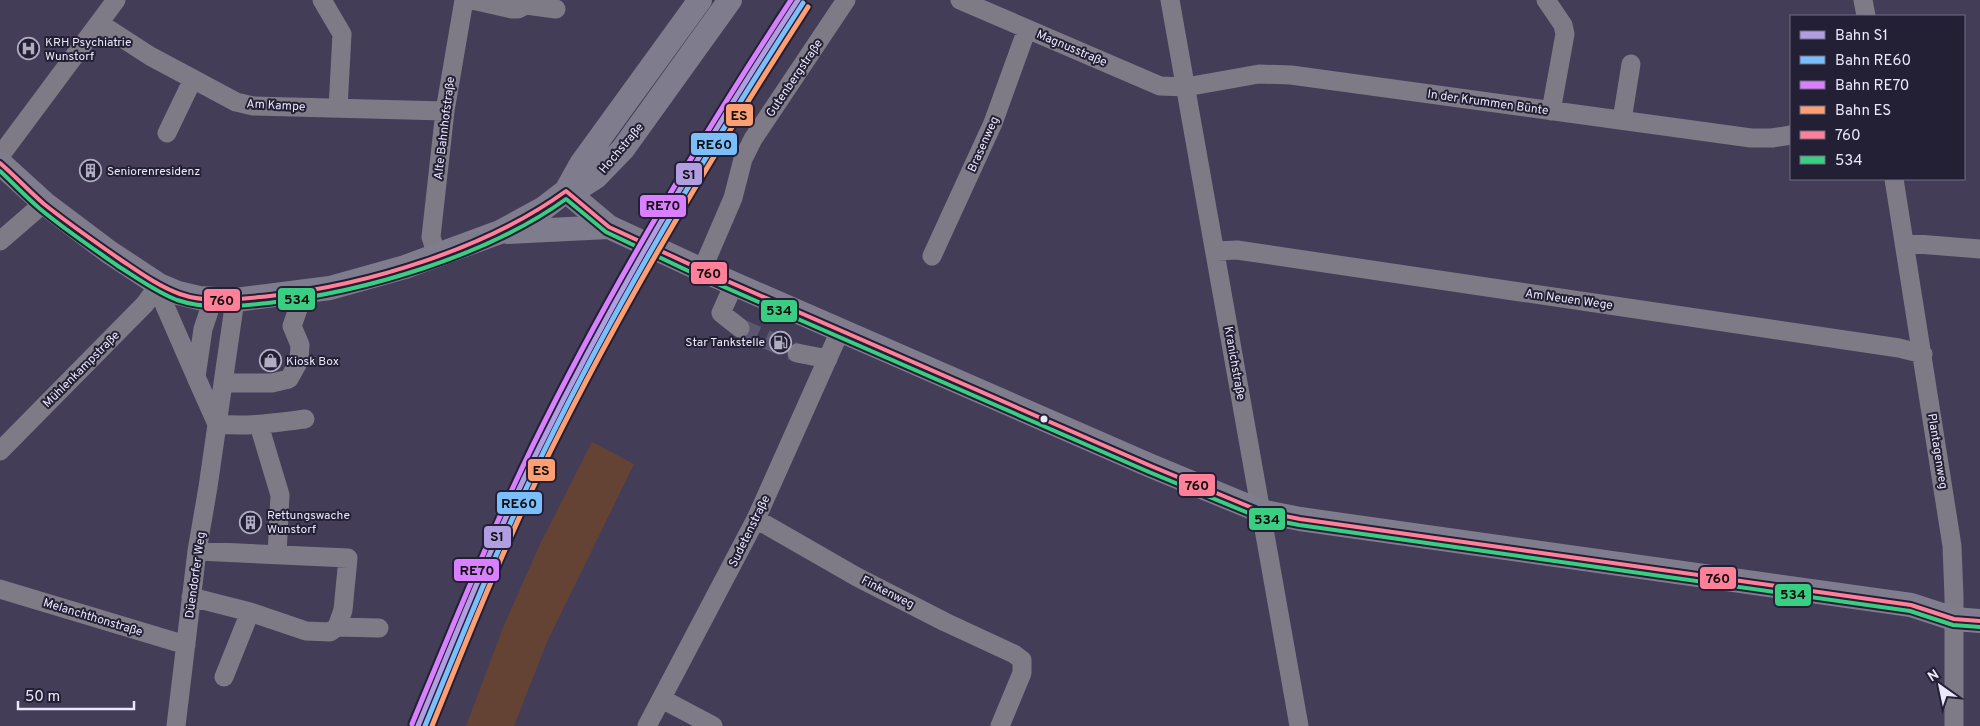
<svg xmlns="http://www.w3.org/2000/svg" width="1980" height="726" font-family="Overpass,sans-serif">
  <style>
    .green { fill: #644334 }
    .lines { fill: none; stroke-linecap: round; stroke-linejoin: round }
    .minor-tunnel { stroke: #5c5770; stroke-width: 19; stroke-dasharray: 19 9; stroke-linecap: butt }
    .minor { stroke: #7e7b87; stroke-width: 19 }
    .major { stroke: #7f7c8e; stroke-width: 24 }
    .bus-1-casing { stroke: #231f35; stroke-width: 8 }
    .bus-2-casing { stroke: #231f35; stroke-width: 8 }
    .bus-1 { stroke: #ff8098; stroke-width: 4 }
    .bus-2 { stroke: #3ace82; stroke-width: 4 }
    .rail-1-casing { stroke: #231f35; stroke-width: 9 }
    .rail-2-casing { stroke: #231f35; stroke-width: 9 }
    .rail-3-casing { stroke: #231f35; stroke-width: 9 }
    .rail-4-casing { stroke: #231f35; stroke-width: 9 }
    .rail-1 { stroke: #b19de2; stroke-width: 5 }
    .rail-2 { stroke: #7abffc; stroke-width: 5 }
    .rail-3 { stroke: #d880ff; stroke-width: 5 }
    .rail-4 { stroke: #fd9f72; stroke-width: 5 }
    .bus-dot { fill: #eae8fa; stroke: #231f35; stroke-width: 2 }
    .labels { text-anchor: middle; stroke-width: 4; stroke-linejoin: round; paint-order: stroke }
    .poi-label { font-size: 12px; fill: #eae8fa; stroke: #231f35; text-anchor: start }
    .street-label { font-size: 12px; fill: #eae8fa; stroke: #231f35 }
    .line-badge { stroke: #231f35; stroke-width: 2 }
    .pale-badge-label { font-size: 14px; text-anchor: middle; font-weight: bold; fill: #111 }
  </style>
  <rect width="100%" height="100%" fill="#433d58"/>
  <path class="green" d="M592,442L634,464L547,642L514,726H466L504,625L540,544Z"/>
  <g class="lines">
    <path class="minor-tunnel" d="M740,328L797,353"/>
    <path class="minor" d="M322,0L342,34L338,108
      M472,0L512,9H518L526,5L556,9
      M960,0L1160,86L1186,87L1259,74L1291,75L1751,138H1772L1791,135
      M1170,0L1299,726
      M1546,0L1563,25L1565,34L1551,111
      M1863,0L1866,16
      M99,23L150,56L236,102L253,106L445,111
      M1622,120L1631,64
      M167,133L193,79
      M0,156L116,0
      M1894,179L1952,546L1954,597V726
      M0,241L44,203
      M1905,243L1980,249
      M1216,251L1237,250L1899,348L1923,354
      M437,256L431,237L445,111L464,0
      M932,256L993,123L1027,29
      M702,270L733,198L743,159L753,139L846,0
      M734,284L721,313L740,328
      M159,285L165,306L196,377
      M213,299L203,329L196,377L217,424
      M797,353L828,359
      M223,383H272L289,379L299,361L300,345L292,326L304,292
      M217,424C247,427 275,423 305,419
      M259,425L280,495L277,555
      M0,451L145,304L159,285
      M756,519L857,577L945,622L1014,654L1022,660V673L1000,726
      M0,589L186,645
      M191,597L250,612L306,631L330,632L337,627L343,610L348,558L197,551
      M337,627L379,628
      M224,677L250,612
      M662,699L713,726
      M176,726L197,551L208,487L235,300
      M647,726L756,519L840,331"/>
    <path class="major" d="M0,163L44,203L109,252L159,285L178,293L199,298L235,300L330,288L405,267L500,232L544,208L566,191L582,186L596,177L623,149L730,0
      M566,191L609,227L702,270L1151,466L1260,511L1300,519L1911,605L1954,619L1980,621
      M566,191L581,164L700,0
      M507,232L609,227"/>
    <defs>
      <path id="bus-1" d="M0,163C15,176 29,191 44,204C69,224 95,242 121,260C139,272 158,286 180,294C208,304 240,299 270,296C367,285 486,249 566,191L609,227L702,270L1151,466L1260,511L1300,519L1911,605L1954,619L1980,621"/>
      <path id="bus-2" d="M0,171C13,183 25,196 39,208C64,229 91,247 118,266C137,278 156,292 177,300C207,310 238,306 268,303C364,292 487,256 566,199L606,232L699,276L1149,472L1258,517L1299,525L1910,611L1953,625L1980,627"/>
    </defs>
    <use href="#bus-1" class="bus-1-casing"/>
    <use href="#bus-2" class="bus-2-casing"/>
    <use href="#bus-1" class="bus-1"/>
    <use href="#bus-2" class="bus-2"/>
    <defs>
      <path id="rail-1" d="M418,726C457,632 494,537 540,446C616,292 704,144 798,0"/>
      <path id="rail-2" d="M425,726C463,634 500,541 544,451C620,296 709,148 803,3"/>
      <path id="rail-3" d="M412,724C451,630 489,536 533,445C609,290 697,144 791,0"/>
      <path id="rail-4" d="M432,726C469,634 506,542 550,452C626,298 715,151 808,7"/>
    </defs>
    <use href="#rail-1" class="rail-1-casing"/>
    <use href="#rail-2" class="rail-2-casing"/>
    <use href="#rail-3" class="rail-3-casing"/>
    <use href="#rail-4" class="rail-4-casing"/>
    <use href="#rail-1" class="rail-1"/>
    <use href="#rail-2" class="rail-2"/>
    <use href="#rail-3" class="rail-3"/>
    <use href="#rail-4" class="rail-4"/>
  </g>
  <defs>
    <symbol id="hospital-ring" viewBox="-11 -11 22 22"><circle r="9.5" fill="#231f35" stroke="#b0acc1" stroke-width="1.5"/><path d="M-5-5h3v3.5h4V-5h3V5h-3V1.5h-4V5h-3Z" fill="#b0acc1"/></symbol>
    <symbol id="building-ring" viewBox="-11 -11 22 22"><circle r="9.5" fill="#231f35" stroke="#b0acc1" stroke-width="1.5"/><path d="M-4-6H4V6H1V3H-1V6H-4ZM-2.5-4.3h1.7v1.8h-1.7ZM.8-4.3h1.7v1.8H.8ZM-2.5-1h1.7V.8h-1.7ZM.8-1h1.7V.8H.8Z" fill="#b0acc1"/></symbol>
    <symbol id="fuel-ring" viewBox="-11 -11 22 22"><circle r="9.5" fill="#231f35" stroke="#b0acc1" stroke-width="1.5"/><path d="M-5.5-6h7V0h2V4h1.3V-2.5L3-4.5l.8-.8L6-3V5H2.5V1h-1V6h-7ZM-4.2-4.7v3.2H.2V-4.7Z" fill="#b0acc1"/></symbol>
    <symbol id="shop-ring" viewBox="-11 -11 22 22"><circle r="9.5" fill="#231f35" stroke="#b0acc1" stroke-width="1.5"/><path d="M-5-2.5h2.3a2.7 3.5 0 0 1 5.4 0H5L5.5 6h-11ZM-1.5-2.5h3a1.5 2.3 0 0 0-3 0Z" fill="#b0acc1"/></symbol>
  </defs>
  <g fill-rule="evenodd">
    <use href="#hospital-ring" x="16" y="36" width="25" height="25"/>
    <use href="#building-ring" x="78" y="158" width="25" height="25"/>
    <use href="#fuel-ring" x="768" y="330" width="25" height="25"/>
    <use href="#shop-ring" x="258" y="348" width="25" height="25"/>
    <use href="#building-ring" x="238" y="510" width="25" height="25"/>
  </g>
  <circle class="bus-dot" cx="1044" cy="419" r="4.5"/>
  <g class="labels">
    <g class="poi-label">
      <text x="45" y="46">KRH Psychiatrie<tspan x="45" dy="14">Wunstorf</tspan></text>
      <text x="107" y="175">Seniorenresidenz</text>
      <text x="765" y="346" text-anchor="end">Star Tankstelle</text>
      <text x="286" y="365">Kiosk Box</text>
      <text x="267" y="519">Rettungswache<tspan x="267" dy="14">Wunstorf</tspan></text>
    </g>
    <g class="street-label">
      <text transform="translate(1072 48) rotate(23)" y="4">Magnusstraße</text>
      <text transform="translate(794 78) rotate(-56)" y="4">Gutenbergstraße</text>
      <text transform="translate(1488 102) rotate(8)" y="4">In der Krummen Bünte</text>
      <text transform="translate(276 105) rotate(3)" y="4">Am Kampe</text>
      <text transform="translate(444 128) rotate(-83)" y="4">Alte Bahnhofstraße</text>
      <text transform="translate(983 144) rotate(-66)" y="4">Brasenweg</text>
      <text transform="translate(621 148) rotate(-50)" y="4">Hochstraße</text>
      <text transform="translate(1569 299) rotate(8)" y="4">Am Neuen Wege</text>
      <text transform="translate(1235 363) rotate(80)" y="4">Kranichstraße</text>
      <text transform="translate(81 369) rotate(-45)" y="4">Mühlenkampstraße</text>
      <text transform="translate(1938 451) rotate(81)" y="4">Plantagenweg</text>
      <text transform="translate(749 531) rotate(-64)" y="4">Sudetenstraße</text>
      <text transform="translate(195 575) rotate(-82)" y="4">Düendorfer Weg</text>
      <text transform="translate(888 592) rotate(27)" y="4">Finkenweg</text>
      <text transform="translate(93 617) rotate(17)" y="4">Melanchthonstraße</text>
    </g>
  </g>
  <g class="line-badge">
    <rect x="725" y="103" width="29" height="24" rx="5" fill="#fd9f72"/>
    <rect x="690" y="132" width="48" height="24" rx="5" fill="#7abffc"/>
    <rect x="675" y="162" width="28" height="24" rx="5" fill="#b19de2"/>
    <rect x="639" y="194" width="48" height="24" rx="5" fill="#d880ff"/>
    <rect x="690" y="261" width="38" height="24" rx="5" fill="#ff8098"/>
    <rect x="277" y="287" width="39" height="24" rx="5" fill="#3ace82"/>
    <rect x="203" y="288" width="38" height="24" rx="5" fill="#ff8098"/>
    <rect x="760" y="299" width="38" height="24" rx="5" fill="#3ace82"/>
    <rect x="527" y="458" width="29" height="24" rx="5" fill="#fd9f72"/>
    <rect x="1178" y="473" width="38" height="24" rx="5" fill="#ff8098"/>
    <rect x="496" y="491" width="47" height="24" rx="5" fill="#7abffc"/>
    <rect x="1248" y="507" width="38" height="24" rx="5" fill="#3ace82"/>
    <rect x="483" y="525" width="29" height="24" rx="5" fill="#b19de2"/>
    <rect x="453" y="558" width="47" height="24" rx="5" fill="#d880ff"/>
    <rect x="1699" y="566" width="38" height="24" rx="5" fill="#ff8098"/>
    <rect x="1774" y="583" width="38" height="24" rx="5" fill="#3ace82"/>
  </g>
  <g class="pale-badge-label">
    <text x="739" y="120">ES</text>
    <text x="714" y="149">RE60</text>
    <text x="689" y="179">S1</text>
    <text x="663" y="210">RE70</text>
    <text x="709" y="278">760</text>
    <text x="297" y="304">534</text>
    <text x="222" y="305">760</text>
    <text x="779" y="315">534</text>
    <text x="541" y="475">ES</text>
    <text x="1197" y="490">760</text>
    <text x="519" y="508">RE60</text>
    <text x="1267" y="524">534</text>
    <text x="497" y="541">S1</text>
    <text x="477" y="575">RE70</text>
    <text x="1718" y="583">760</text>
    <text x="1793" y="599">534</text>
  </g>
  <rect x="1790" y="15" width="175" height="165" fill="#231f35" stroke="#736f84"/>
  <rect x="1800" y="31" width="25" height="8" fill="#b19de2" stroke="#736f84"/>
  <text x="1835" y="40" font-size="15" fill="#eae8fa">Bahn S1</text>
  <rect x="1800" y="56" width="25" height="8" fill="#7abffc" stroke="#736f84"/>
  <text x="1835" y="65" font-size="15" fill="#eae8fa">Bahn RE60</text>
  <rect x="1800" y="81" width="25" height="8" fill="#d880ff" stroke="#736f84"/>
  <text x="1835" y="90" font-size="15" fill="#eae8fa">Bahn RE70</text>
  <rect x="1800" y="106" width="25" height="8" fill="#fd9f72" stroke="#736f84"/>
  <text x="1835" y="115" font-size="15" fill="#eae8fa">Bahn ES</text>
  <rect x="1800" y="131" width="25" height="8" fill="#ff8098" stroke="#736f84"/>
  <text x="1835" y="140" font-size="15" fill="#eae8fa">760</text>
  <rect x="1800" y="156" width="25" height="8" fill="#3ace82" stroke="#736f84"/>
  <text x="1835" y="165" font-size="15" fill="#eae8fa">534</text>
  <g transform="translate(1940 686) rotate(327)" stroke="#231f35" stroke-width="4" paint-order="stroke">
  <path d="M0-4L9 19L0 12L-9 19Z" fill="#eae8fa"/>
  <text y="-8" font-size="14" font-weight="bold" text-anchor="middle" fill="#eae8fa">N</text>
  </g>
  <path d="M18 701v8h116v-8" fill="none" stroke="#eae8fa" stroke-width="2.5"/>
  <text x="25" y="701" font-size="15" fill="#eae8fa" stroke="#231f35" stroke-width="4" paint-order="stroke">50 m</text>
</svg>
